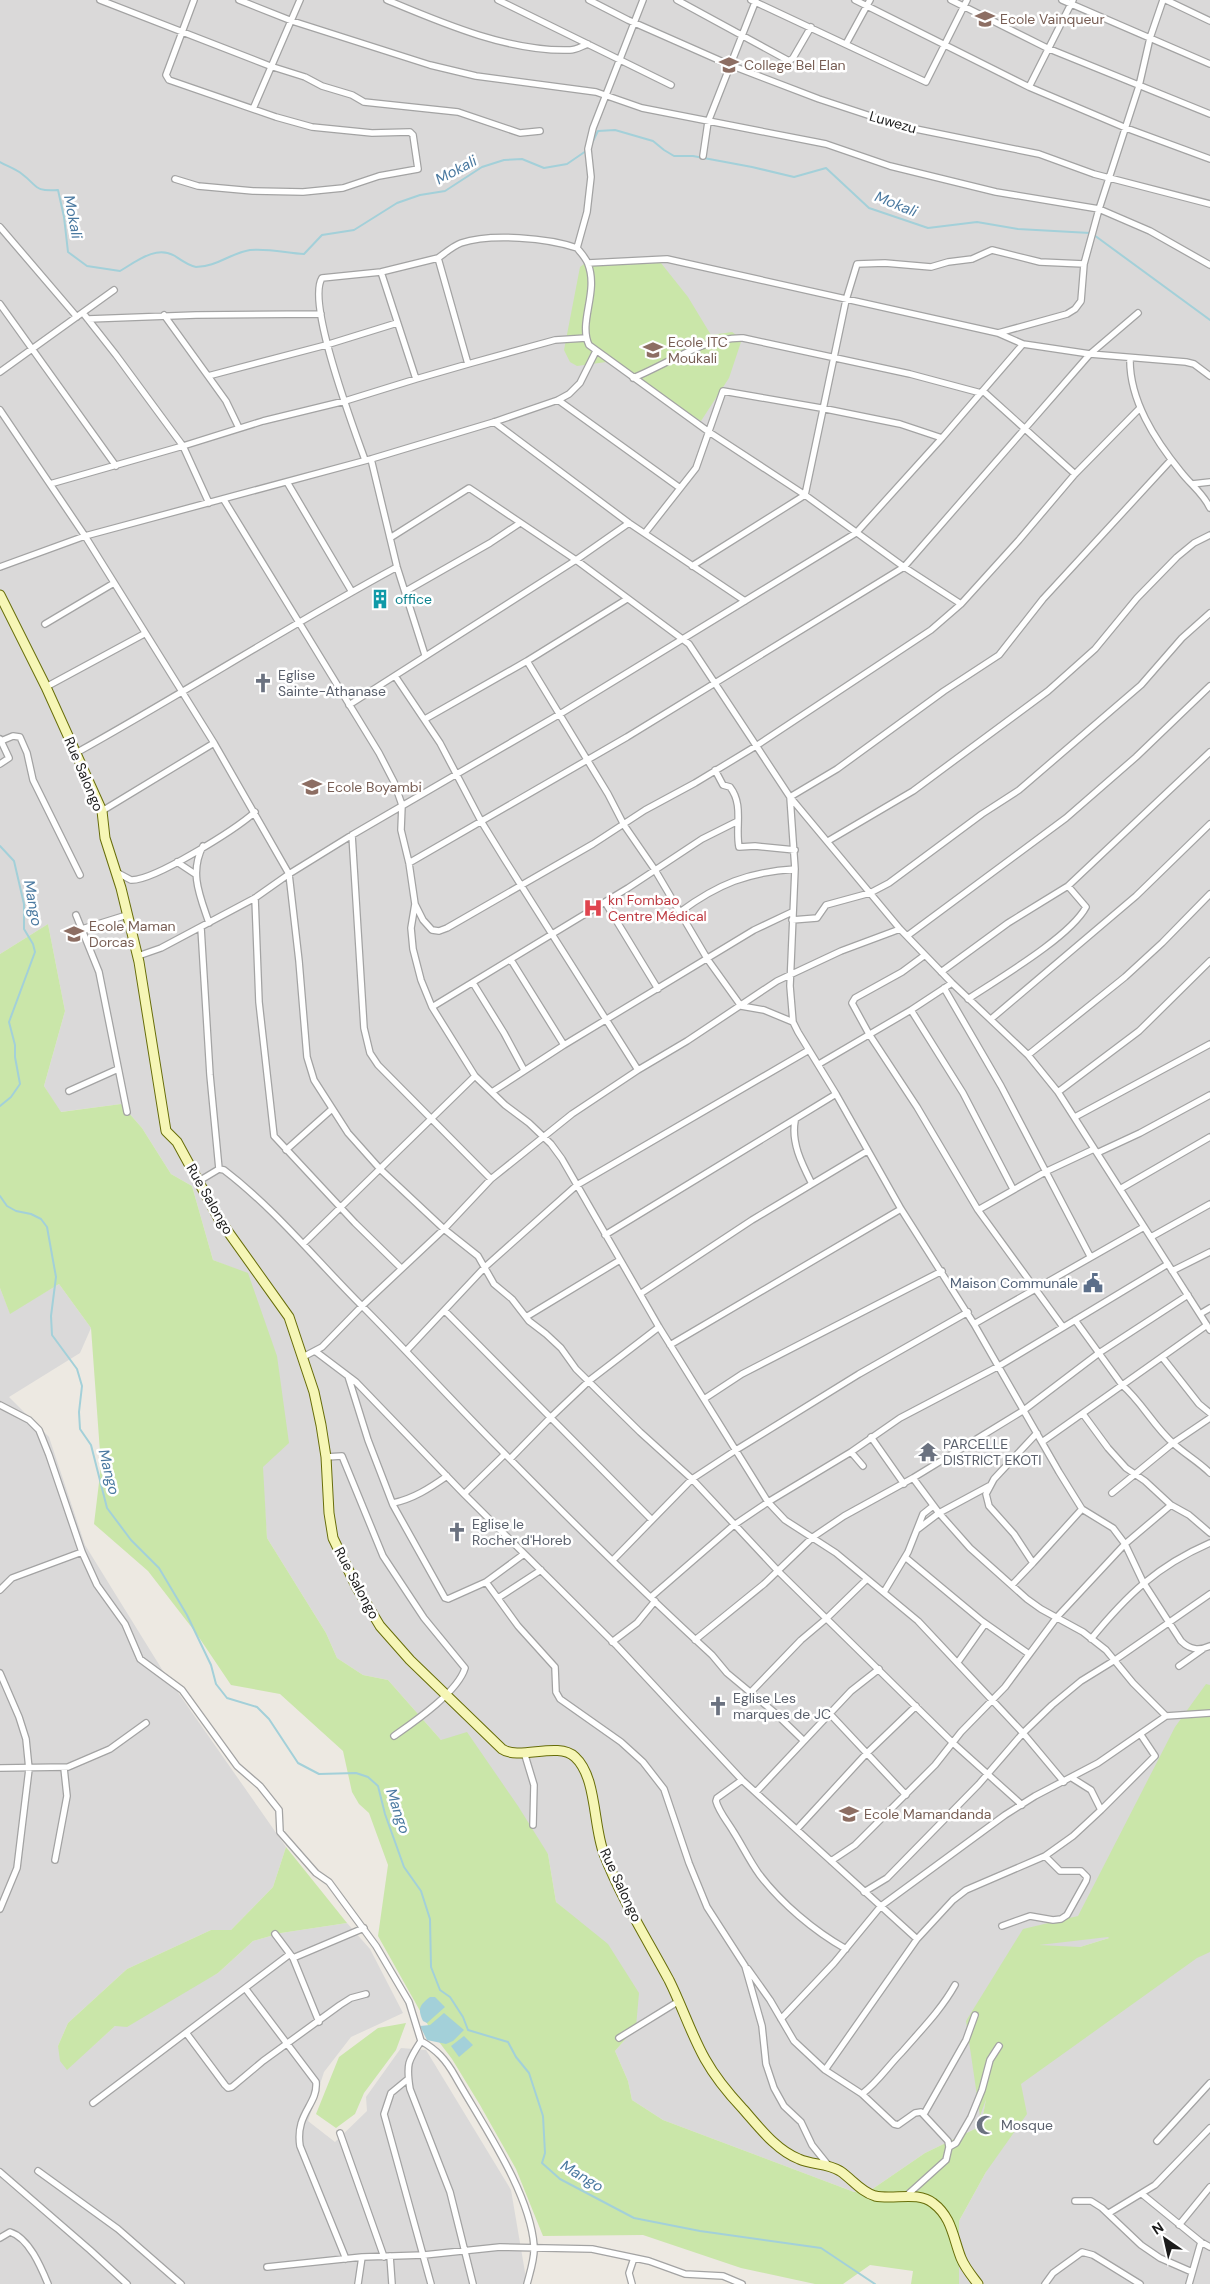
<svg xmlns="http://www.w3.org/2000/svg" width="1210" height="2284" font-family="'DM Sans',sans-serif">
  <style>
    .residential { fill: #dad9d9 }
    .grass { fill: #cae6a9; fill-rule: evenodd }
    .water { fill: #a3d0d9 }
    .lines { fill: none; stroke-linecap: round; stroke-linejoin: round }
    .stream { stroke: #a3d0d9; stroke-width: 2 }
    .street-casing { stroke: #a3a3a3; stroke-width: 8 }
    .secondary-casing { stroke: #676d09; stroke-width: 11 }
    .street { stroke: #fff; stroke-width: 5.5 }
    .secondary { stroke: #f6f6b6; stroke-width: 9 }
    .labels { text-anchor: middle; stroke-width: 5; stroke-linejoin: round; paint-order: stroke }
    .education-label { font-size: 14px; fill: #785e54; stroke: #fff; text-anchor: start }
    .street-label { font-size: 14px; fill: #1c1c1c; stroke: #fff }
    .culture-label { font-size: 14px; fill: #0d838f; stroke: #fff; text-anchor: start }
    .worship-label { font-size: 14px; fill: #5b616d; stroke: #fff; text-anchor: start }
    .health-label { font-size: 14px; fill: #be3a42; stroke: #fff; text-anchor: start }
    .service-label { font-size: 14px; fill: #4e5e75; stroke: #fff; text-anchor: end }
    .water-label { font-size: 15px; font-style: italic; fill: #4a79a0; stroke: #fff }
  </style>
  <rect width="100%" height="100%" fill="#ede9e2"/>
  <path class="residential" d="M0,0H1210V2284H959V2221L986,2172L1021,2084L1019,2077L1072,1998L1195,1910L1183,1890L1175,1860L1112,1937L1080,1947H1058L1014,1956L1012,2027L1001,2068L987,2094L981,2126L925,2153L871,2190L854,2192L663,2120L632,2100L628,2081L615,2051L636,2027L577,1920L556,1902L548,1854L441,1740L388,1680L363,1675L337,1658L326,1633L267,1538L248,1274L213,1260L192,1186L171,1174L142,1128L121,1104L60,1112L44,1086L65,1011L48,924L0,954Z
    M59,1284L91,1328L80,1353L9,1397L49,1437L85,1545L163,1671L286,1847L273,1887L231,1930H211L127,1969L68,2023L58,2046L67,2069L115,2026L218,1973L253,1941L281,1933L347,1923L370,1949L403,2013L351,2037L324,2072L308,2121L335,2142L367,2111L366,2097L401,2048L426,2050L511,2190L527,2284H0V1288L10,1313Z"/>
  <path class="grass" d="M657,258L688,297L711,335L732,332L742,339L729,378L701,421L606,362L577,366L570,362L564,350L580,267L589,260Z
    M48,924L65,1011L44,1086L61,1112L121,1104L142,1128L171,1174L192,1186L213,1260L248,1273L277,1356L289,1443L263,1467L267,1538L326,1633L337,1658L363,1675L388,1680L441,1740L467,1732L518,1806L548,1854L556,1902L608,1944L639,1993L636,2027L615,2051L628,2081L632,2100L663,2120L854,2192L871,2190L925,2153L981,2126L986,2099L980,2116L966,2021L1023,1929L1078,1916L1175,1727L1206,1684L1210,1685V1952L1197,1958L1021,2084L1027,2114L986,2172L959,2221V2284H911L913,2271L870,2265L843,2284H815L741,2268L643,2235L543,2236L516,2169L480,2105L452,2059L433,2034L378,1936L388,1865L369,1813L359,1804L352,1792L343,1751L280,1694L231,1685L196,1633L148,1571L94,1524L101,1466L91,1328L59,1284L10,1314L0,1288V954ZM1109,1938L1080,1947L1039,1945L1108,1937Z
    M286,1847L347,1923L281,1933L253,1941L218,1973L127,2027L115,2026L67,2070L60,2061L58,2046L68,2023L127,1969L211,1930H231L273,1887Z
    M406,2023L396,2050L364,2093L355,2114L336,2128L316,2114L339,2057L378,2028Z"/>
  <path class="water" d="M430,1997H435L445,2007L427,2023L423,2021C417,2008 420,2005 430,1997Z
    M444,2013L464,2030L453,2041L446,2044L427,2040L420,2026L430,2025Z
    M464,2036L473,2045L459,2057L451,2046Z"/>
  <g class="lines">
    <path class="stream" d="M592,143L598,131L615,130L653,141L664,150L674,156H693L752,167L794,177L826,168L869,208L928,228L977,222L1018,229L1090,233
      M0,162C7,166 16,169 22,174C38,186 34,192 58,190L64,217L68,252L87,266L120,271C137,261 156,245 175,256C181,260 189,266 196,267C216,267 231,253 250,250C267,248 287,253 304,254L322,235L354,230L397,203L420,195L445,191L482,167L504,160L522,159L544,168L567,164L586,151
      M1094,235L1210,320
      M0,846L14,861L24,904V929L33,944L35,952L9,1022L15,1045V1057L20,1084L11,1097L0,1106
      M0,1196L7,1206L16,1211L31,1214L41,1219L47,1227L56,1277L51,1316L52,1335L77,1369L82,1386L79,1412L80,1429L91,1445L107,1508L131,1540L159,1568L187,1615L211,1665L216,1684L227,1698L257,1707L269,1719L298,1763L319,1774L356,1773L368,1777L378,1786L385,1814L404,1867L421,1891L430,1919L431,1967L440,1990L450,1997L463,2017L468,2030L508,2042L516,2057L529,2073L543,2116L545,2153L542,2163L560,2179L634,2218L700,2231L821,2248L875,2284"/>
    <defs>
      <path id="street" d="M100,0L270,66L305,77L322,86L352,95L364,102L458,112L520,133L540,131
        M239,0L292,21L430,65L476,76L596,92L642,108L826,144L890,166L996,192L1099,209L1150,231L1210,265
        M387,0C442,23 509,52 570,50C576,50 582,46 588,44
        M498,0L671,85
        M589,0L628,20L730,65L819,99L901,126L1039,154L1094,174L1210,204
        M643,0L593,128L588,149L591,177L587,212L577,248C581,253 586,258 588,264C599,292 578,322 589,345L709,432L805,495L904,567L961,604
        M677,0L789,61L793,58L811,27
        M751,0L926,82L967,0
        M855,0L1029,87L1126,128L1210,159
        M951,0L1047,48L1210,114
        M1062,0L1210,64
        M1166,0L1210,21
        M846,44L870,0
        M1029,87L1073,0
        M253,109L300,0
        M703,156L708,122L756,0
        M175,179L198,186L253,191L303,192L343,188L379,176L418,169L413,135L410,132L372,133L312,127L276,117L169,80L166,75L194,0
        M0,227L77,317
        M438,258C445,253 453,246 461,243C491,233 548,238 577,248
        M588,263L667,259L998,333L1023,344L1090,354L1186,362L1194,364L1210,376
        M381,272L416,379L468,364
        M0,304L116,466
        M83,313L116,355L183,446L209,503
        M164,315L208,376L326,345L397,323
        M88,319L196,315L321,314
        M998,333L1067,314L1075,309L1081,301L1084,264L1099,209L1139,86L1150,38L1163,0
        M1130,358C1129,400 1155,440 1181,472C1191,485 1203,493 1210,508
        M0,372L114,290
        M208,376L226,401L239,428
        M633,378C668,364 704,337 743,338L910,374L981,393
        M983,391L1075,474
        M558,400L680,488
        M0,410L85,536L214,743L289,874L299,961L307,1057L314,1080L348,1133L381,1170L444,1229L478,1256L494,1284L512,1299L529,1321L546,1334L561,1348L576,1369L640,1432L692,1479L778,1571L953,1743L1022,1805
        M494,422L629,523L745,601
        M371,459L397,567L425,655
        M365,460C354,429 306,303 322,278L381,272L438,258L468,364L555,340L586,338
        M287,482L352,592
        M50,484L183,446L263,421L345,401L416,379
        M1192,484L1210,482
        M224,500L379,753L394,782L402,805L401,830L409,863L415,904L411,928L413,949L421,980L432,1007L475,1076L505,1105L529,1123L551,1144L562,1159L659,1327L768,1502L785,1520L836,1553L918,1621L1023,1733L1064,1782
        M645,533L696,468L723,391L821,408L900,424L942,438
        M390,538L469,488L576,560L689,644L790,797L900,929L952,983L1028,1055L1058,1092L1210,1330
        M692,566L805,495L846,300L857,264L885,263L931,267L948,262L972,259L992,250L1040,262L1084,264
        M0,567L85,536L371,459L494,422L558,400L569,394L580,383L596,351
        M406,591L490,543L520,523
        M45,624L114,583
        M527,661L608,794L624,825L655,870L708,960L741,1006L764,1010L793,1022
        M395,676L440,743L481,821L505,860L638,1070
        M46,687L144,634
        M349,705L576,560L629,523
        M425,719L527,661L627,599
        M0,739L1,741L13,736L20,737L27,753L33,780L80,875
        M76,753C184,693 288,626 397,567
        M0,764L9,758L1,741
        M715,770L723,785L730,787C744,805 735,827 739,847L755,846L795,850
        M790,797L795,869L790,986L793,1022L798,1032L836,1094L901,1209L974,1324L1059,1472L1082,1509L1113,1528L1125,1544L1143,1582L1181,1641C1190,1650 1199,1651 1210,1646
        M790,797L837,769L944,691L999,655L1043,599L1171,460
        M102,811L214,743
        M352,835L364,1028L370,1053L378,1065L491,1179
        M828,841L913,791L1048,691L1095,649L1137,598L1177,557L1194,543L1210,535
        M203,846C189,873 200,896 209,923
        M177,862L195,874
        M409,863L627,737L904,567L1090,354L1138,313
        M116,872L131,880C154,881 236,829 255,812
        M255,898L259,1002L274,1136L355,1223L401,1268
        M605,902L658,989
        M415,904L423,920L432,930L439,931L447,928L593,844L645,810L695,783L756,746L931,630L961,604L1019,540L1075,474L1140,408
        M680,912C718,884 748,872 795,869
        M76,915L99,972L127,1112
        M792,920L817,918L826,905L870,893L889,883L982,814L1019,790L1141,685L1182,638L1210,613
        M82,929L127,915
        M907,936L1066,818L1136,757L1210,686
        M925,955L902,972L855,998L852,1003L869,1034L917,1107L978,1210L1063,1327
        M138,956L161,948L255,898L289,874L352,835L560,714L856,533L942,438L1023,344
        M511,960L564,1045
        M941,972L1008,923L1068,886L1210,752
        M473,983L504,1033L524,1070
        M944,988L1001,1086L1090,1256
        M968,999C998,979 1070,937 1086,907L1068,886
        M432,1007L628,888L702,839L738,821
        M911,1010L963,1093L1013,1189
        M991,1019L1136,896L1210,824
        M1028,1055L1125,977L1162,943L1210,894
        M819,1064L911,1010L952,983
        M69,1091L118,1069
        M492,1092L564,1045L754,930L792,912
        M1058,1092L1139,1031L1210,961
        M1075,1117L1210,1044
        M795,1121C791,1143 802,1164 812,1184
        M286,1150L332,1109
        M1097,1153L1140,1133L1210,1095
        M219,1169L224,1170C275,1209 315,1259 361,1305C408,1352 453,1402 500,1449C569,1519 640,1589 712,1655L727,1673L774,1712L803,1740
        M199,1181L219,1169L210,1075L201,928
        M1120,1189L1210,1137
        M978,1210L1045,1172L1094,1149
        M605,1235L836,1094
        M1151,1237L1210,1204
        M303,1244L475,1076
        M1172,1271L1210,1252
        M640,1294L752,1220L867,1151
        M445,1311L652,1520
        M1200,1314L1210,1308
        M526,1317L620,1260
        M1075,1320L1122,1385C1142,1402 1154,1427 1174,1444C1185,1454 1199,1462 1210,1473
        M974,1324L1144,1227
        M670,1345L901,1209
        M407,1350L485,1267L577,1185L809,1050
        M315,1351L356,1382L464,1494L617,1646L742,1780L917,1939
        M303,1357L322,1347L362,1306L444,1229L491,1179L572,1114L638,1070L687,1041L777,981L841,951L900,929
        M1162,1357L1199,1404L1210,1413
        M348,1376L368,1440L393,1505L445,1598L448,1599L486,1582L524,1554
        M704,1399L742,1374L942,1271
        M0,1405L29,1420L39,1430L49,1455L82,1552L97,1585L125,1624L140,1659L182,1690L237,1766L260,1786L279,1810L280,1832L316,1873L329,1882L376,1946L409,2002L421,2041C437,2050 446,2060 455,2076C482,2124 530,2192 534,2246C535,2258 530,2272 527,2284
        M1083,1414L1108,1448L1126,1468L1145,1481L1171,1505L1189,1515L1210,1533
        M871,1437L904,1484
        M1042,1442L1207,1325
        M851,1452L863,1466
        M326,1457L342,1456L383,1556L424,1618L465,1668C458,1692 414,1722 394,1736
        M510,1459L550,1418L590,1380L659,1327
        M1112,1493L1173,1443L1210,1418
        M464,1494L505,1454
        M393,1503C413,1499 430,1488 447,1476
        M918,1529L939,1513L989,1486
        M905,1557L982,1621L1029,1654
        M613,1560L692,1479L736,1450L859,1374L968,1312
        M1033,1563L1082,1509
        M486,1582L518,1626L555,1667L556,1692L560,1699L621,1742L643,1762L664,1789L689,1863L707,1907L745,1966L762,2026L766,2064L774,2088L784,2106L801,2122L812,2145L828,2165
        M1012,1585L1033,1563L1014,1534L989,1506L986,1494L994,1479L1037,1433
        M0,1590L12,1578L82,1552
        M884,1592L908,1552L923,1514L933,1506
        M651,1597L734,1525L768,1502L851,1452L900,1418L999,1366L1168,1264
        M498,1598L541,1570
        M1091,1639C1127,1595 1157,1566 1210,1543
        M695,1640L764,1584L813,1537L844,1516L913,1478L1024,1410L1099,1353L1188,1295
        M612,1642L637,1623L655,1601
        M958,1662L985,1624
        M1179,1666L1203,1649
        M0,1673L19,1717L26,1739L29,1769L17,1868L0,1909
        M750,1693L801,1640L827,1618L867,1579
        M830,1714L906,1795
        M1166,1716L1210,1713
        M524,1752L534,1785L533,1825
        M0,1768L68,1767L110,1749L146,1723
        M742,1780L717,1798L716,1801C719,1812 727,1821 733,1831C742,1845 749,1860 759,1874C781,1903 814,1931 846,1949
        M756,1792L851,1691L879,1669
        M1101,1810L1155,1756L1141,1735
        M797,1829L866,1754L916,1706
        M55,1860L67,1796L64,1768
        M831,1861L855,1845L935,1765L961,1732L1005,1687L1057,1617L1125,1544L1171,1505
        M864,1892L887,1878L979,1784L1023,1733L1052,1705L1081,1681L1115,1660L1210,1594
        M1002,1926L1030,1916L1053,1920L1061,1919L1067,1915L1086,1881L1087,1877L1081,1871H1060L1045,1856L1073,1836L1101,1810L1091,1790L1072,1778
        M275,1934L293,1958L319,2022
        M293,1958L364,1928
        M748,1969L770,2000L794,2041L825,2070L862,2094L894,2124L898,2125L915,2113L921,2112L948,2141L949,2147
        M245,1988L316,2082C318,2105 295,2113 300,2146L346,2259
        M781,2019L834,1963L881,1906L1005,1815L1035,1796L1098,1763L1166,1716L1133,1683L1106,1650L1083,1632L1041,1609L1027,1599L970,1548L939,1513L913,1478
        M187,2034L225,2085L228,2088L232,2087L263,2061L340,2005L351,1998L366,1994
        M619,2038L679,2001
        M421,2041C408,2061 406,2064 410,2089L450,2192L473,2284
        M825,2070L917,1939L953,1900L966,1890L1045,1856
        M408,2079L391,2093L384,2114L431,2284
        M862,2094C878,2082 888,2066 902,2052C921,2030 941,2010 955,1985
        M93,2103L290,1954
        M924,2114L966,2040L975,2015
        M340,2133L384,2257
        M1157,2141L1210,2083
        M38,2171L118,2229L181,2284
        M0,2172L90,2250L127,2284
        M1142,2194L1201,2242L1210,2247
        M905,2197L946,2160L949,2147L956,2143L971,2117L982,2090L990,2060L999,2046
        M1075,2201H1091L1102,2208L1141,2245L1160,2258L1192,2272
        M1109,2213L1155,2185L1210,2128
        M1179,2225L1210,2187
        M0,2238L10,2232C29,2238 41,2267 48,2284
        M390,2256L392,2284
        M267,2267L362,2257L424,2255L500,2247L592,2249L649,2261L685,2274L723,2276L742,2284
        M358,2284L362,2257
        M632,2284L629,2273L634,2258
        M1045,2284L1053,2273L1082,2252L1093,2255L1140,2284
        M1189,2284L1201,2242"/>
      <path id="secondary" d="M0,595L46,687L102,811L105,838L121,888L139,962L166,1131L177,1142L219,1219L289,1317L314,1392L321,1425L326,1457L329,1513L333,1538L357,1588L380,1626L410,1660L502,1749C519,1761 558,1741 575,1757C597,1777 593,1826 604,1854C621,1898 647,1939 669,1980C682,2006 691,2034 705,2059C715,2077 729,2094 743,2109C759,2127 776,2150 799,2159C812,2165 827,2163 840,2171C852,2179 861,2192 875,2196C894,2200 918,2191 933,2203C952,2217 953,2238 961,2258C965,2268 972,2276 978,2284"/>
    </defs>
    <use href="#street" class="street-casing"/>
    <use href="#secondary" class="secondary-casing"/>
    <use href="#street" class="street"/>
    <use href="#secondary" class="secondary"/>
  </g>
  <defs>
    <symbol id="school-bare" viewBox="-9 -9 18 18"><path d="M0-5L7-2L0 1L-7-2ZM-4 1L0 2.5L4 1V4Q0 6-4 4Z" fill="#8d6e63" stroke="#fff" stroke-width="2.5" paint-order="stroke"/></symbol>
    <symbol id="building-bare" viewBox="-9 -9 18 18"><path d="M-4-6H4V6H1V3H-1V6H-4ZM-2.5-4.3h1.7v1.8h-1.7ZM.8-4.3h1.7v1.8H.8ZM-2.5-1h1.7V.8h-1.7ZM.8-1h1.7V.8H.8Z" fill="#0f9aa8" stroke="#fff" stroke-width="2.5" paint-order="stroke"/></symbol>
    <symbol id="church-bare" viewBox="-9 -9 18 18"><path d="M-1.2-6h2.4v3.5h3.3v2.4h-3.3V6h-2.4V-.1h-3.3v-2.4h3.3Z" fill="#6b7280" stroke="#fff" stroke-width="2.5" paint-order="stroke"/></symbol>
    <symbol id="hospital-bare" viewBox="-9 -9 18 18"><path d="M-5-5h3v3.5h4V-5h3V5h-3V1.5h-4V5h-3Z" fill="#e0444e" stroke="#fff" stroke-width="2.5" paint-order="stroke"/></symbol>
    <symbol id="civic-bare" viewBox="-9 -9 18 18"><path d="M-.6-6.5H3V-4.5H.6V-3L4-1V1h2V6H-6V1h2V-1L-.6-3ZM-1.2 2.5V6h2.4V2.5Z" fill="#5c6f8a" stroke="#fff" stroke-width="2.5" paint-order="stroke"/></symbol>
    <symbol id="temple-bare" viewBox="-9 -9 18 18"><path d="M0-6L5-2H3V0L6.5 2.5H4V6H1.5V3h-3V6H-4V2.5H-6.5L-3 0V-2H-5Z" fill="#6b7280" stroke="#fff" stroke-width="2.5" paint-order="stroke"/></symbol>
    <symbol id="mosque-bare" viewBox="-9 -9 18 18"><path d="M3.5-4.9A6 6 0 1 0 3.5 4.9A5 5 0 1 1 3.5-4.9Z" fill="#6b7280" stroke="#fff" stroke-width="2.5" paint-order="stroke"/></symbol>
  </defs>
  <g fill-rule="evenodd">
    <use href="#school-bare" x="971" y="5" width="28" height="28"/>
    <use href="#school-bare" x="715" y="51" width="28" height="28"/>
    <use href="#school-bare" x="639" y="336" width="28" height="28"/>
    <use href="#building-bare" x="366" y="585" width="28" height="28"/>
    <use href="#church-bare" x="249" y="669" width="28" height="28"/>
    <use href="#school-bare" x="298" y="773" width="28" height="28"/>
    <use href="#hospital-bare" x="579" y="894" width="28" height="28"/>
    <use href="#school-bare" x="60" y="920" width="28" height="28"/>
    <use href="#civic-bare" x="1079" y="1269" width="28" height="28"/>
    <use href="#temple-bare" x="914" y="1438" width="28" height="28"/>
    <use href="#church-bare" x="443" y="1518" width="28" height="28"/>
    <use href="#church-bare" x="704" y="1692" width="28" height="28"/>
    <use href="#school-bare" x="835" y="1800" width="28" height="28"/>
    <use href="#mosque-bare" x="972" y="2111" width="28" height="28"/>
  </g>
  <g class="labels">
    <g class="education-label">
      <text x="1000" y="24">Ecole Vainqueur</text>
      <text x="744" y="70">College Bel Elan</text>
      <text x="668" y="347">Ecole ITC<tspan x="668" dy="16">Moukali</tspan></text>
      <text x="327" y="792">Ecole Boyambi</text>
      <text x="89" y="931">Ecole Maman<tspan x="89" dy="16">Dorcas</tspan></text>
      <text x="864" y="1819">Ecole Mamandanda</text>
    </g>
    <g class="street-label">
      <text transform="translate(893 122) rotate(16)" y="5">Luwezu</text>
      <text transform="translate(84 774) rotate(67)" y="5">Rue Salongo</text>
      <text transform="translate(210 1199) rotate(60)" y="5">Rue Salongo</text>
      <text transform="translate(357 1583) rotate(62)" y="5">Rue Salongo</text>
      <text transform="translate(621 1885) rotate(65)" y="5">Rue Salongo</text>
    </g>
    <g class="culture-label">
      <text x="395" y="604">office</text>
    </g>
    <g class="worship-label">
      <text x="278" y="680">Eglise<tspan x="278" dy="16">Sainte-Athanase</tspan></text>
      <text x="943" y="1449">PARCELLE<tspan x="943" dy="16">DISTRICT EKOTI</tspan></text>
      <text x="472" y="1529">Eglise le<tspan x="472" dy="16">Rocher d'Horeb</tspan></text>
      <text x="733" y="1703">Eglise Les<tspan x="733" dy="16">marques de JC</tspan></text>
      <text x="1001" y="2130">Mosque</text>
    </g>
    <g class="health-label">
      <text x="608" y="905">kn Fombao<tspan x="608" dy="16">Centre Médical</tspan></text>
    </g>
    <g class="service-label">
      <text x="1078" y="1288">Maison Communale</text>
    </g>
    <g class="water-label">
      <text transform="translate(456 170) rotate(-28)" y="5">Mokali</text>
      <text transform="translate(896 204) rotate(22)" y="5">Mokali</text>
      <text transform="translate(73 217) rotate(79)" y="5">Mokali</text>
      <text transform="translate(33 903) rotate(80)" y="5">Mango</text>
      <text transform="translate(109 1472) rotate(76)" y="5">Mango</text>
      <text transform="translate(398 1811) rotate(72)" y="5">Mango</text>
      <text transform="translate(582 2176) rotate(31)" y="5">Mango</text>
    </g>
  </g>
  <g transform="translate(1165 2239) rotate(326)" stroke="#ffffff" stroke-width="4" paint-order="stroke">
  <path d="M0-4L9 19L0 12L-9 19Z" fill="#1c1c1c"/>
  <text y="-8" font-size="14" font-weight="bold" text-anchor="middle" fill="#1c1c1c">N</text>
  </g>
</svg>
